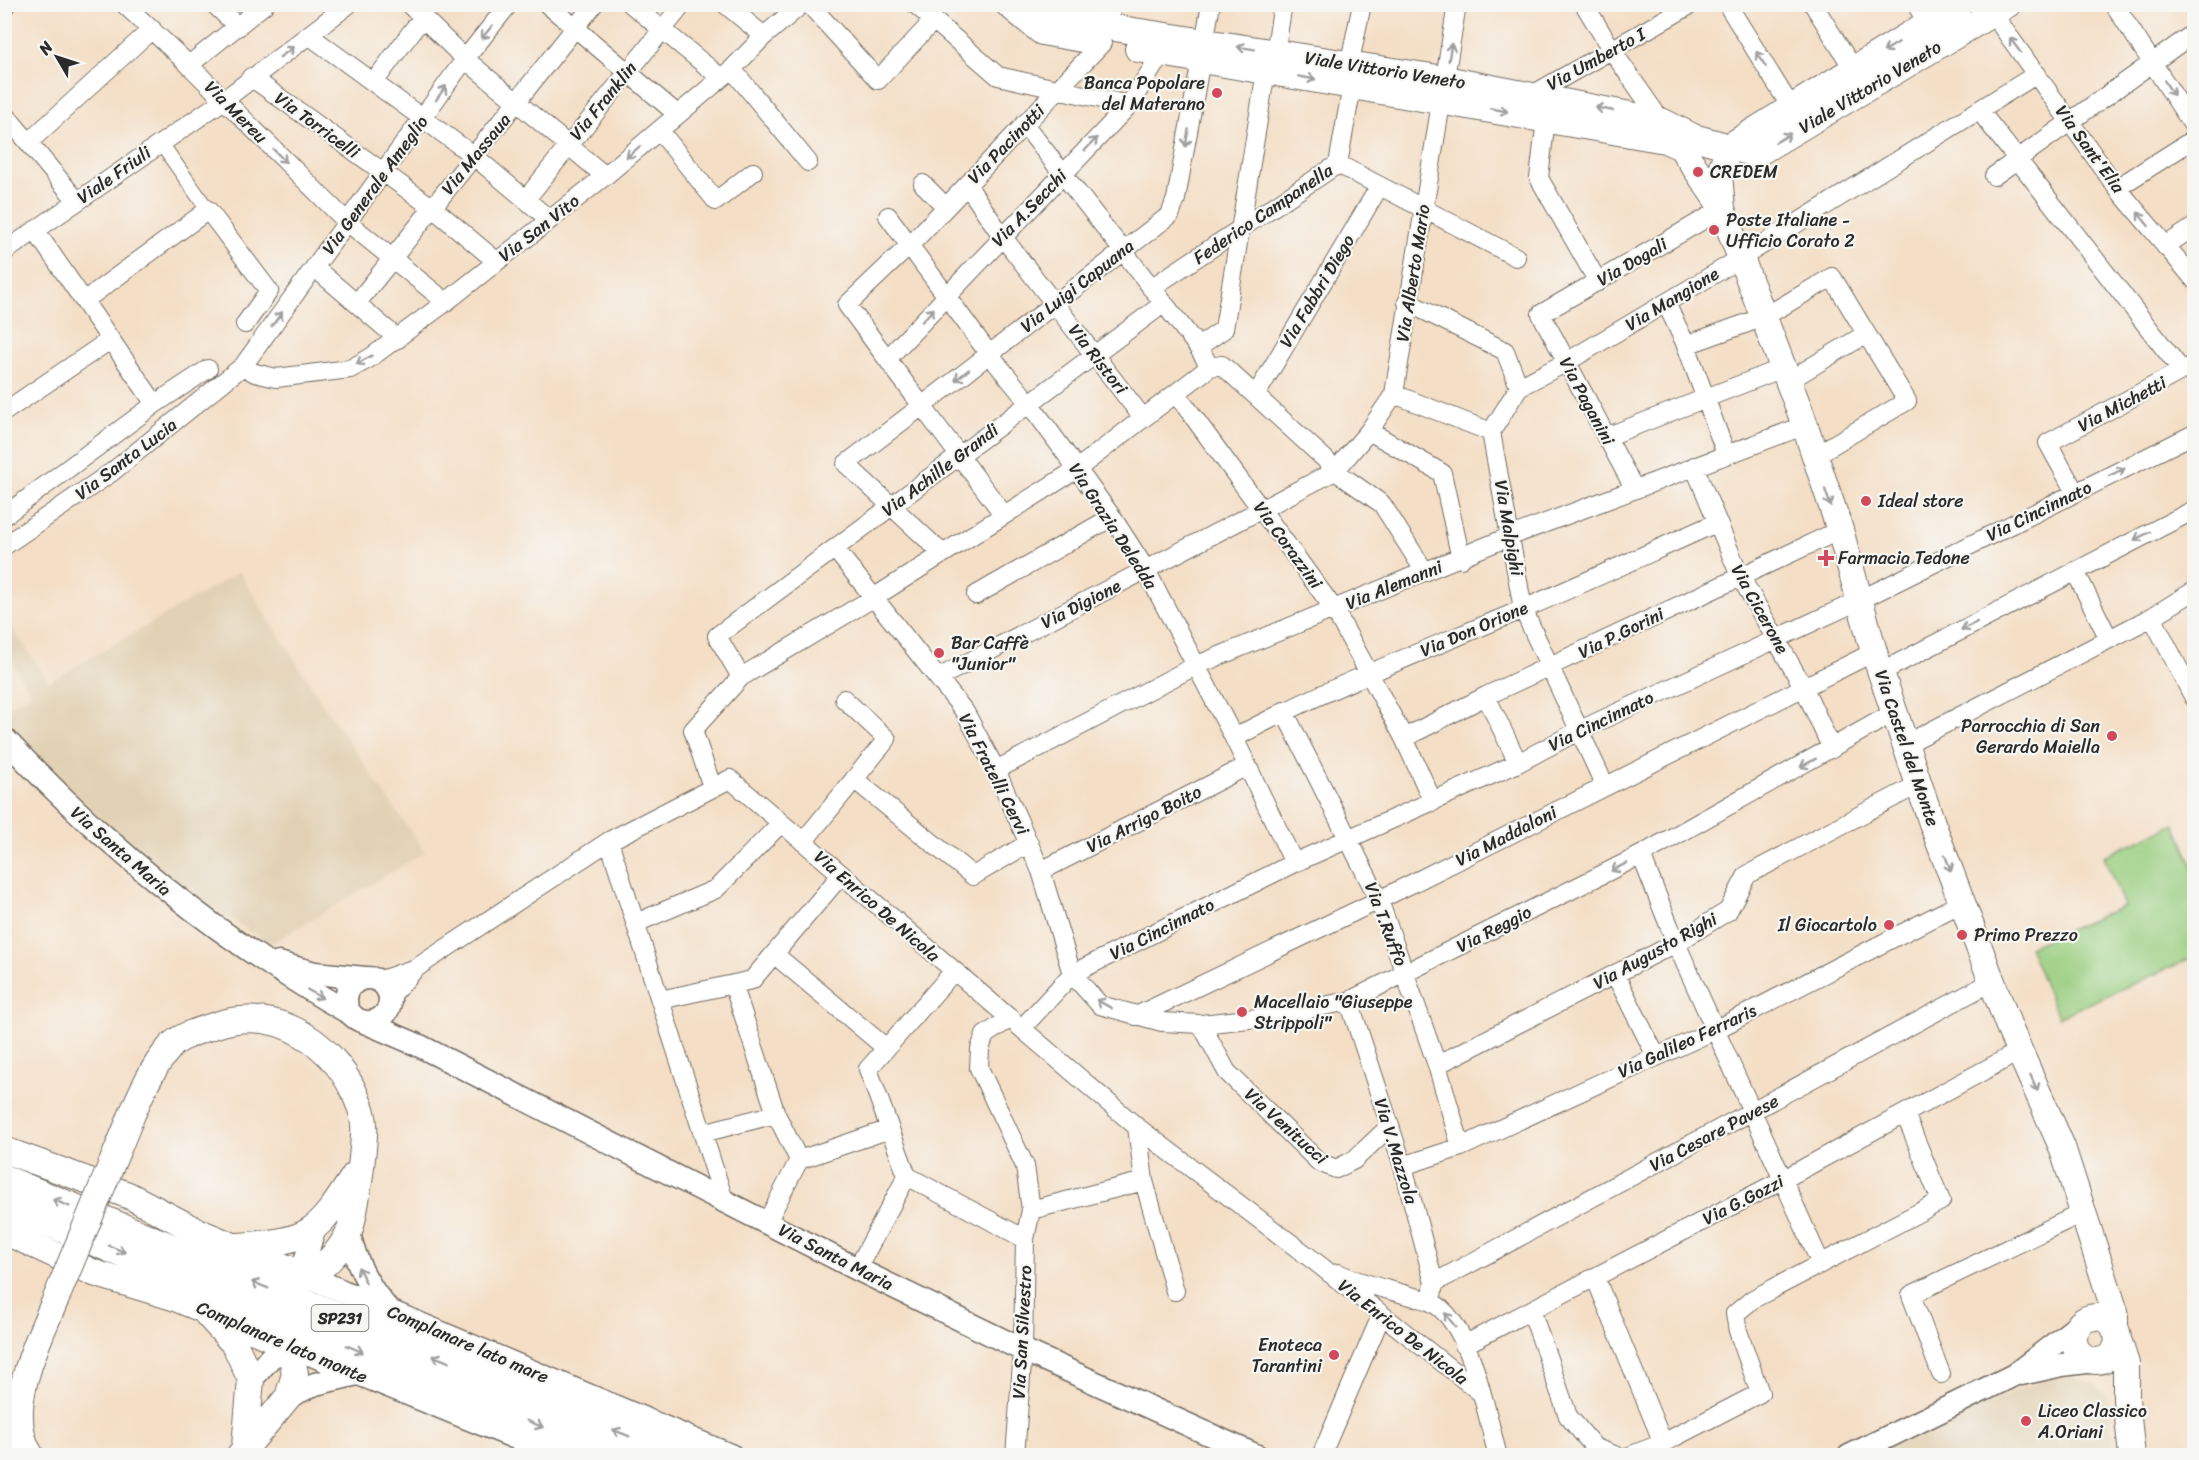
<svg xmlns="http://www.w3.org/2000/svg" width="2199" height="1460" font-family="Sriracha,sans-serif">
  <style>
    .built { fill: #e2d1b4 }
    .green { fill: #99ce7f; stroke: #627c55; stroke-width: 1.5 }
    .lines { fill: none; stroke-linecap: round; stroke-linejoin: round }
    .pedestrian-casing { stroke: #716a61; stroke-width: 16 }
    .minor-casing { stroke: #716a61; stroke-width: 20 }
    .tertiary-casing { stroke: #716a61; stroke-width: 25 }
    .secondary-casing { stroke: #716a61; stroke-width: 28 }
    .trunk-casing { stroke: #716a61; stroke-width: 32 }
    .pedestrian { stroke: #fff; stroke-width: 14 }
    .minor { stroke: #fff; stroke-width: 18 }
    .tertiary { stroke: #fff; stroke-width: 22 }
    .secondary { stroke: #fff; stroke-width: 26 }
    .trunk { stroke: #fff; stroke-width: 30 }
    .secondary-bridge-casing { stroke: #716a61; stroke-width: 28; stroke-linecap: butt }
    .secondary-bridge { stroke: #fff; stroke-width: 26 }
    .oneway { stroke: #a0a0a0 }
    .poi-dot { fill: #d1495b; stroke: #f6f6f2; stroke-width: 2 }
    .labels { text-anchor: middle; stroke-width: 4.5; stroke-linejoin: round; paint-order: stroke }
    .shield { fill: #f6f6f2; stroke: #686867; stroke-width: 1.5 }
    .shield-label { font-size: 16px; font-weight: bold; fill: #2b2b2b }
    .street-label { font-size: 18px; fill: #2b2b2b; stroke: #f6f6f2 }
    .poi-label { font-size: 18px; fill: #2b2b2b; stroke: #f6f6f2; text-anchor: start }
  </style>
  <rect width="100%" height="100%" fill="#f6f6f2"/>
  <filter id="ink" filterUnits="userSpaceOnUse"><feTurbulence type="fractalNoise" baseFrequency=".0167" numOctaves="2"/><feDisplacementMap in="SourceGraphic" scale="12" xChannelSelector="R" yChannelSelector="G"/><feConvolveMatrix kernelMatrix="1 2 1 2 8 2 1 2 1" color-interpolation-filters="sRGB"/></filter>
  <filter id="wash" filterUnits="userSpaceOnUse"><feTurbulence type="fractalNoise" baseFrequency=".008" numOctaves="4" result="noise"/><feDisplacementMap in="SourceGraphic" scale="24" xChannelSelector="R" yChannelSelector="G"/><feGaussianBlur stdDeviation="1.35" result="paint"/><feColorMatrix in="noise" values="0 0 0 0 0 0 0 0 0 0 0 0 0 0 0 0 0 1.4 0 .05"/><feComposite in="paint" operator="in"/></filter>
  <g filter="url(#wash)">
    <rect width="100%" height="100%" fill="#f4dec5"/>
    <path class="built" d="M239,572L326,709L425,852L271,944L187,892L119,836L4,725L5,710L31,694L5,651V617L49,682Z
      M2054,1375L2080,1379L2095,1384L2107,1396L2114,1455L1886,1456L1882,1446Z"/>
    <path class="green" d="M2175,824L2194,870V957L2058,1017L2029,947L2124,906L2104,856Z"/>
  </g>
  <g filter="url(#ink)">
    <g class="lines">
      <defs>
        <path id="pedestrian" d="M160,142L208,210"/>
        <path id="minor" d="M124,4L189,65L346,221L446,302
          M214,4L238,27
          M409,4L465,59L605,176
          M547,4L677,114
          M631,4L720,77
          M725,4L764,36
          M809,4L878,80L934,20
          M915,4L998,76L1129,105
          M1584,4L1613,52L1661,121
          M1727,4L1792,109
          M1813,4L1854,70
          M1916,4L1928,24
          M2114,4L2194,127
          M4,7L7,4
          M1993,14L2117,188L2194,279
          M1108,27L1112,4
          M310,36L474,156L550,220
          M1275,53L1283,4
          M189,65L265,4
          M1349,66L1362,4
          M732,69L808,162
          M251,77L433,208L496,261
          M374,82L422,18
          M1532,95L1692,4
          M1979,110L2182,371
          M4,113L77,201
          M1546,119L1539,178L1598,282
          M1024,124L1198,347L1210,367L1222,365L1326,460L1335,471L1382,504L1425,572
          M659,130L716,201L753,172
          M30,141L152,29
          M1338,164L1516,257
          M1994,176L2194,33
          M923,184L946,207
          M967,185L1002,236L1143,418
          M2117,188L2194,139
          M526,199L683,4
          M888,216L989,354L1029,403L1112,517L1146,570L1234,738L1294,863
          M35,230L155,404L208,369
          M2165,246L2194,227
          M4,252L224,100L349,4
          M315,268L398,339
          M1151,288L1338,164L1352,86
          M85,300L208,210L269,291L245,324
          M357,303L594,4
          M1666,303L1686,345L1726,454
          M1686,345L1764,317L1832,277L1907,401L1814,456
          M1198,347L1224,329L1266,71
          M888,358L1129,105L1162,53
          M243,366L255,373L276,378L350,369L370,358L446,302L605,176L732,69L764,36L802,4
          M1788,381L1866,334
          M1519,387L1565,363L1741,258L2037,74
          M1176,393L1334,609L1404,738L1433,802
          M1394,394L1491,432L1519,387L1505,351L1407,302
          M1256,395L1379,187
          M4,412L110,340
          M1369,431L1442,473L1461,559
          M1491,432L1523,609L1605,786
          M1606,437L1783,368
          M1694,466L1740,576L1804,688L1832,749
          M1634,488L1541,314L1722,209
          M2075,492L2048,443L2194,364
          M1004,515L922,406L1170,215L1176,199L1211,4
          M4,516L155,404
          M4,546L112,472L243,366L465,59L509,4
          M835,549L965,712L996,770L1041,871L1072,974L1100,1005L1162,1022L1201,1024L1268,1017L1349,1001L1641,855L1895,712
          M943,554L846,464L922,406L847,305L910,245L1102,43
          M2075,571L2109,639
          M976,595L1112,517
          M2152,617L2194,698
          M1881,672L2194,510
          M741,677L717,636L1163,304
          M938,678L1335,471L1369,431L1394,394L1457,4
          M1486,696L1518,763
          M1284,711L1379,900L1437,1065L1461,1147
          M1234,738C1326,688 1424,651 1521,610C1587,582 1651,552 1716,523
          M1404,738L1486,696L1840,530
          M1906,744L2152,617L2194,591
          M996,770L1195,666L1511,536L1803,426
          M854,779L973,876L1029,843
          M712,787L693,730L741,677L873,598L1077,469L1210,367
          M609,841L724,1200
          M803,842L887,739L844,699
          M1641,855L1676,943L1821,1264
          M1041,871L1247,766
          M636,923L716,889L781,823
          M774,954L886,1048
          M954,971L868,1069L907,1176L1025,1239
          M1615,974L1656,1056
          M378,981L416,968L609,841L730,779L1137,1127L1313,1260L1481,1393
          M733,984L776,1114L799,1160
          M389,998L415,969
          M660,1000L752,980L841,875
          M1349,1001L1403,1166L1434,1283L1431,1302
          M1136,1016L1379,900L1874,652
          M1011,1018L985,1035L980,1049L979,1068L1025,1166L1031,1210L1025,1239L1023,1350L1015,1456
          M1201,1024L1227,1072L1319,1162L1336,1169L1354,1160L1389,1127
          M1023,1027L1072,974L1294,863L1518,763L1578,731L1858,601L2194,434
          M1437,1065L1676,943L1728,911L1747,875L1919,784
          M1137,1127L1144,1181L1175,1291
          M703,1133L776,1114
          M1403,1166L1461,1147L1715,1030L1963,902
          M1031,1210L1144,1181
          M767,1222L799,1160L890,1129
          M857,1269L907,1176
          M1338,1273C1359,1283 1382,1288 1404,1294C1413,1297 1423,1298 1431,1302C1472,1322 1486,1415 1498,1456
          M1595,1277L1663,1443
          M1434,1283L1993,981
          M1531,1310L1568,1416L1595,1448L1617,1456
          M1464,1345L1784,1179L2020,1051
          M1941,1374L1911,1295L2082,1213
          M1321,1456L1381,1316
          M1629,1456L1663,1443L1760,1393L1738,1331L1735,1314L1753,1299L1941,1201L1905,1114"/>
        <path id="tertiary" d="M4,738C108,849 219,939 351,1014
          M279,963L315,973L365,978
          M346 1000a22 22 0 1 1 44 0a22 22 0 1 1-44 0Z
          M362,1021L420,1046L857,1269L1023,1350L1257,1456
          M313,1232L305,1262L309,1277L732,1456
          M349,1233C356,1262 366,1283 385,1306
          M2021,1374L2062,1365L2095,1361
          M251,1380L270,1358L290,1346L560,1456
          M288,1397L315,1384L357,1374
          M1849,1456L2014,1375L2080,1324"/>
        <path id="secondary" d="M1008,4L1042,32L1082,39
          M1039,4L1055,17L1108,27L1445,79L1661,121L1693,137L1756,154L2008,4
          M1138,49L1665,140L1691,137
          M1665,140L1681,147L1721,206
          M1730,146L1719,174L1722,209L1801,414L1840,530L1874,652L1932,823L2011,1032L2062,1147L2115,1312V1330
          M1730,146L1959,4
          M4,1150L128,1195L199,1232L309,1277C325,1265 339,1253 348,1234C355,1219 363,1155 364,1135C365,1126 363,1112 359,1104C338,1045 278,1004 216,1025C202,1030 181,1035 171,1046C145,1075 132,1116 117,1151
          M4,1231L94,1273L173,1297L290,1346L295,1374L288,1397L239,1456
          M238,1246C311,1240 315,1236 354,1176
          M207,1314L235,1345L251,1380L245,1446
          M2074 1339a22 22 0 1 1 44 0a22 22 0 1 1-44 0Z
          M2117,1336L2126,1364V1399L2132,1456
          M31,1456C1,1411 39,1339 57,1296"/>
        <path id="trunk" d="M4,1180L675,1456
          M4,1203L611,1456"/>
      </defs>
      <use href="#pedestrian" class="pedestrian-casing"/>
      <use href="#minor" class="minor-casing"/>
      <use href="#tertiary" class="tertiary-casing"/>
      <use href="#secondary" class="secondary-casing"/>
      <use href="#trunk" class="trunk-casing"/>
      <use href="#pedestrian" class="pedestrian"/>
      <use href="#minor" class="minor"/>
      <use href="#tertiary" class="tertiary"/>
      <use href="#secondary" class="secondary"/>
      <use href="#trunk" class="trunk"/>
      <defs>
        <path id="secondary-bridge" d="M57,1296L117,1151"/>
      </defs>
      <use href="#secondary-bridge" class="secondary-bridge-casing"/>
      <use href="#secondary-bridge" class="secondary-bridge"/>
    </g>
    <defs><path id="oneway-shaft" d="M-6 0H5M1.5-3L5.5 0L1.5 3" fill="none" stroke-width="1.6" stroke-linecap="round" stroke-linejoin="round" transform="scale(1.5)"/></defs>
    <g class="oneway">
      <use href="#oneway-shaft" transform="translate(487 32) rotate(129)"/>
      <use href="#oneway-shaft" transform="translate(2015 45) rotate(-127)"/>
      <use href="#oneway-shaft" transform="translate(1891 47) rotate(148)"/>
      <use href="#oneway-shaft" transform="translate(1246 48) rotate(-171)"/>
      <use href="#oneway-shaft" transform="translate(287 52) rotate(-35)"/>
      <use href="#oneway-shaft" transform="translate(1450 52) rotate(-81)"/>
      <use href="#oneway-shaft" transform="translate(1761 59) rotate(-122)"/>
      <use href="#oneway-shaft" transform="translate(1307 78) rotate(10)"/>
      <use href="#oneway-shaft" transform="translate(2169 88) rotate(57)"/>
      <use href="#oneway-shaft" transform="translate(441 93) rotate(-55)"/>
      <use href="#oneway-shaft" transform="translate(1604 109) rotate(-169)"/>
      <use href="#oneway-shaft" transform="translate(1499 110) rotate(11)"/>
      <use href="#oneway-shaft" transform="translate(1187 138) rotate(100)"/>
      <use href="#oneway-shaft" transform="translate(1783 138) rotate(-31)"/>
      <use href="#oneway-shaft" transform="translate(1091 144) rotate(-46)"/>
      <use href="#oneway-shaft" transform="translate(633 152) rotate(140)"/>
      <use href="#oneway-shaft" transform="translate(280 156) rotate(45)"/>
      <use href="#oneway-shaft" transform="translate(2143 219) rotate(-129)"/>
      <use href="#oneway-shaft" transform="translate(928 315) rotate(-47)"/>
      <use href="#oneway-shaft" transform="translate(277 319) rotate(-54)"/>
      <use href="#oneway-shaft" transform="translate(364 360) rotate(150)"/>
      <use href="#oneway-shaft" transform="translate(962 375) rotate(142)"/>
      <use href="#oneway-shaft" transform="translate(2117 472) rotate(-26)"/>
      <use href="#oneway-shaft" transform="translate(1828 498) rotate(71)"/>
      <use href="#oneway-shaft" transform="translate(2142 536) rotate(153)"/>
      <use href="#oneway-shaft" transform="translate(1969 626) rotate(153)"/>
      <use href="#oneway-shaft" transform="translate(1808 763) rotate(151)"/>
      <use href="#oneway-shaft" transform="translate(1948 863) rotate(68)"/>
      <use href="#oneway-shaft" transform="translate(1619 867) rotate(153)"/>
      <use href="#oneway-shaft" transform="translate(315 994) rotate(30)"/>
      <use href="#oneway-shaft" transform="translate(1104 1004) rotate(-151)"/>
      <use href="#oneway-shaft" transform="translate(2034 1083) rotate(66)"/>
      <use href="#oneway-shaft" transform="translate(61 1203) rotate(-158)"/>
      <use href="#oneway-shaft" transform="translate(117 1249) rotate(23)"/>
      <use href="#oneway-shaft" transform="translate(362 1275) rotate(-116)"/>
      <use href="#oneway-shaft" transform="translate(260 1285) rotate(-158)"/>
      <use href="#oneway-shaft" transform="translate(1450 1320) rotate(-128)"/>
      <use href="#oneway-shaft" transform="translate(355 1349) rotate(23)"/>
      <use href="#oneway-shaft" transform="translate(441 1359) rotate(-158)"/>
      <use href="#oneway-shaft" transform="translate(535 1424) rotate(23)"/>
      <use href="#oneway-shaft" transform="translate(621 1433) rotate(-158)"/>
    </g>
  </g>
  <g class="poi-dot">
    <circle cx="1217" cy="93" r="6"/>
    <circle cx="1698" cy="172" r="6"/>
    <circle cx="1714" cy="230" r="6"/>
    <circle cx="1866" cy="501" r="6"/>
    <path d="M1823 549h6v6h6v6h-6v6h-6v-6h-6v-6h6z"/>
    <circle cx="939" cy="653" r="6"/>
    <circle cx="2112" cy="736" r="6"/>
    <circle cx="1889" cy="925" r="6"/>
    <circle cx="1962" cy="935" r="6"/>
    <circle cx="1242" cy="1012" r="6"/>
    <circle cx="1334" cy="1355" r="6"/>
    <circle cx="2026" cy="1421" r="6"/>
  </g>
  <g class="labels">
    <rect class="shield" x="311.5" y="1305" width="57" height="26" rx="4.5"/>
    <g class="shield-label">
      <text x="340" y="1324">SP231</text>
    </g>
    <g class="street-label">
      <text transform="translate(1596 59) rotate(-29)" y="6">Via Umberto I</text>
      <text transform="translate(1385 70) rotate(9)" y="6">Viale Vittorio Veneto</text>
      <text transform="translate(1870 87) rotate(-31)" y="6">Viale Vittorio Veneto</text>
      <text transform="translate(603 101) rotate(-51)" y="6">Via Franklin</text>
      <text transform="translate(236 112) rotate(45)" y="6">Via Mereu</text>
      <text transform="translate(317 125) rotate(36)" y="6">Via Torricelli</text>
      <text transform="translate(1006 144) rotate(-46)" y="6">Via Pacinotti</text>
      <text transform="translate(2090 149) rotate(54)" y="6">Via Sant'Elia</text>
      <text transform="translate(476 154) rotate(-51)" y="6">Via Massaua</text>
      <text transform="translate(114 175) rotate(-35)" y="6">Viale Friuli</text>
      <text transform="translate(375 185) rotate(-54)" y="6">Via Generale Ameglio</text>
      <text transform="translate(1029 208) rotate(-46)" y="6">Via A.Secchi</text>
      <text transform="translate(1263 214) rotate(-34)" y="6">Federico Campanella</text>
      <text transform="translate(539 228) rotate(-38)" y="6">Via San Vito</text>
      <text transform="translate(1632 262) rotate(-30)" y="6">Via Dogali</text>
      <text transform="translate(1413 273) rotate(-81)" y="6">Via Alberto Mario</text>
      <text transform="translate(1077 286) rotate(-38)" y="6">Via Luigi Capuana</text>
      <text transform="translate(1317 291) rotate(-59)" y="6">Via Fabbri Diego</text>
      <text transform="translate(1672 299) rotate(-31)" y="6">Via Mangione</text>
      <text transform="translate(1098 359) rotate(52)" y="6">Via Ristori</text>
      <text transform="translate(1587 401) rotate(62)" y="6">Via Paganini</text>
      <text transform="translate(2122 404) rotate(-28)" y="6">Via Michetti</text>
      <text transform="translate(126 459) rotate(-37)" y="6">Via Santa Lucia</text>
      <text transform="translate(940 470) rotate(-37)" y="6">Via Achille Grandi</text>
      <text transform="translate(2039 511) rotate(-26)" y="6">Via Cincinnato</text>
      <text transform="translate(1113 526) rotate(57)" y="6">Via Grazia Deledda</text>
      <text transform="translate(1509 528) rotate(80)" y="6">Via Malpighi</text>
      <text transform="translate(1288 545) rotate(54)" y="6">Via Corazzini</text>
      <text transform="translate(1394 585) rotate(-22)" y="6">Via Alemanni</text>
      <text transform="translate(1081 604) rotate(-27)" y="6">Via Digione</text>
      <text transform="translate(1760 609) rotate(61)" y="6">Via Cicerone</text>
      <text transform="translate(1474 629) rotate(-23)" y="6">Via Don Orione</text>
      <text transform="translate(1621 633) rotate(-26)" y="6">Via P.Gorini</text>
      <text transform="translate(1601 721) rotate(-26)" y="6">Via Cincinnato</text>
      <text transform="translate(1907 748) rotate(71)" y="6">Via Castel del Monte</text>
      <text transform="translate(994 774) rotate(63)" y="6">Via Fratelli Cervi</text>
      <text transform="translate(1144 819) rotate(-27)" y="6">Via Arrigo Boito</text>
      <text transform="translate(1506 836) rotate(-27)" y="6">Via Maddaloni</text>
      <text transform="translate(121 851) rotate(41)" y="6">Via Santa Maria</text>
      <text transform="translate(877 906) rotate(41)" y="6">Via Enrico De Nicola</text>
      <text transform="translate(1386 924) rotate(69)" y="6">Via T.Ruffo</text>
      <text transform="translate(1162 929) rotate(-27)" y="6">Via Cincinnato</text>
      <text transform="translate(1494 929) rotate(-27)" y="6">Via Reggio</text>
      <text transform="translate(1655 951) rotate(-29)" y="6">Via Augusto Righi</text>
      <text transform="translate(1687 1041) rotate(-25)" y="6">Via Galileo Ferraris</text>
      <text transform="translate(1286 1126) rotate(42)" y="6">Via Venitucci</text>
      <text transform="translate(1714 1133) rotate(-28)" y="6">Via Cesare Pavese</text>
      <text transform="translate(1396 1151) rotate(73)" y="6">Via V.Mazzola</text>
      <text transform="translate(1743 1200) rotate(-27)" y="6">Via G.Gozzi</text>
      <text transform="translate(836 1257) rotate(27)" y="6">Via Santa Maria</text>
      <text transform="translate(1022 1332) rotate(-87)" y="6">Via San Silvestro</text>
      <text transform="translate(1403 1332) rotate(38)" y="6">Via Enrico De Nicola</text>
      <text transform="translate(282 1342) rotate(23)" y="6">Complanare lato monte</text>
      <text transform="translate(468 1344) rotate(23)" y="6">Complanare lato mare</text>
    </g>
    <g class="poi-label">
      <text x="1205" y="89" text-anchor="end">Banca Popolare<tspan x="1205" dy="21">del Materano</tspan></text>
      <text x="1710" y="178">CREDEM</text>
      <text x="1726" y="226">Poste Italiane -<tspan x="1726" dy="21">Ufficio Corato 2</tspan></text>
      <text x="1878" y="507">Ideal store</text>
      <text x="1838" y="564">Farmacia Tedone</text>
      <text x="951" y="649">Bar Caffè<tspan x="951" dy="21">"Junior"</tspan></text>
      <text x="2100" y="732" text-anchor="end">Parrocchia di San<tspan x="2100" dy="21">Gerardo Maiella</tspan></text>
      <text x="1877" y="931" text-anchor="end">Il Giocartolo</text>
      <text x="1974" y="941">Primo Prezzo</text>
      <text x="1254" y="1008">Macellaio "Giuseppe<tspan x="1254" dy="21">Strippoli"</tspan></text>
      <text x="1322" y="1351" text-anchor="end">Enoteca<tspan x="1322" dy="21">Tarantini</tspan></text>
      <text x="2038" y="1417">Liceo Classico<tspan x="2038" dy="21">A.Oriani</tspan></text>
    </g>
  </g>
  <rect width="2199" height="1460" fill="none" stroke="#f6f6f2" stroke-width="24"/>
  <g transform="translate(57 57) rotate(309)" stroke="#f6f6f2" stroke-width="4.5" paint-order="stroke">
  <path d="M0-4.5L10 22L0 15L-10 22Z" fill="#2b2b2b"/>
  <text y="-9" font-size="16" font-weight="bold" text-anchor="middle" fill="#2b2b2b">N</text>
  </g>
</svg>
